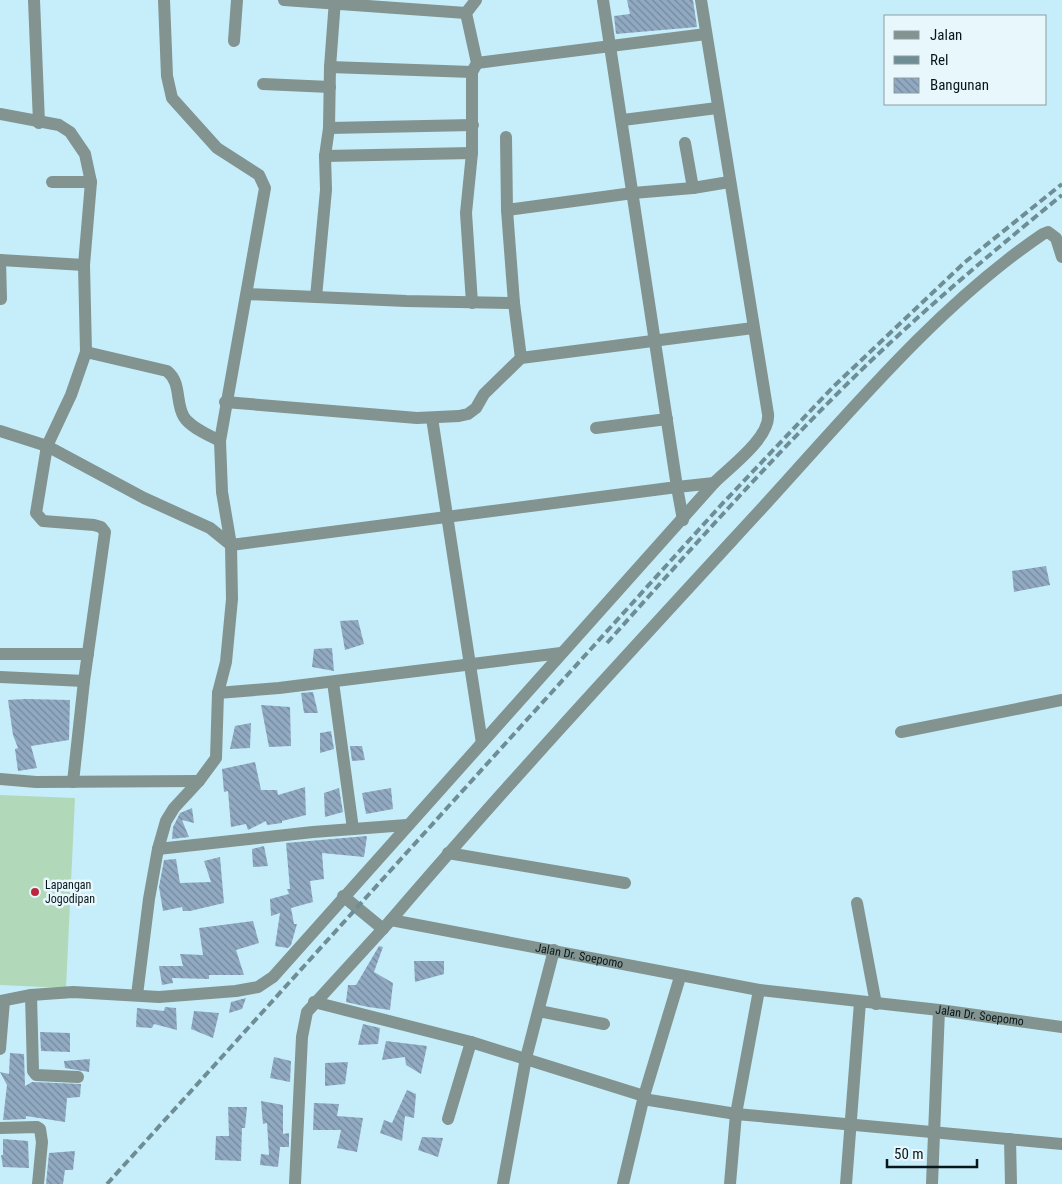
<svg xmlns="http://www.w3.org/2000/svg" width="1062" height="1184" font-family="'Roboto Condensed',sans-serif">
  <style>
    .grass { fill: #b2d8ba }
    .building { fill: url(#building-back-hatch) }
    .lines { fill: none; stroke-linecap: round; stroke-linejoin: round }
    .minor { stroke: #829390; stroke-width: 12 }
    .rail { stroke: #6f8d95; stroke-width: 4; stroke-dasharray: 8 4; stroke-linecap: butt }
    .poi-dot { fill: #b9283d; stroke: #e7f7fb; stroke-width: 2 }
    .labels { text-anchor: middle; stroke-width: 5; stroke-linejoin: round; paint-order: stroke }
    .poi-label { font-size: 12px; fill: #08171b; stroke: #e7f7fb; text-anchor: start }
    .street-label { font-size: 12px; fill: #08171b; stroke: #e7f7fb }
  </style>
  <defs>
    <pattern id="building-back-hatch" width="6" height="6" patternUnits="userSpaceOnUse" patternTransform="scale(1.25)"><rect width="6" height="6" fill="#91aac2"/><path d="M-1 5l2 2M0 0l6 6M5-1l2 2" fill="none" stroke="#74899d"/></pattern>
  </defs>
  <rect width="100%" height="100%" fill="#c5eefa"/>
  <path class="grass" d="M0,795L75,798L66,988L0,985Z"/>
  <path class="building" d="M627,0H693L697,27L616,34L614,16L630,14Z
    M1046,566L1050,585L1014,592L1012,571Z
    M358,620L364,644L345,650L340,621Z
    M332,648L334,671L312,667L314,649Z
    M313,692L318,713H304L301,693Z
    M26,699L70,700L69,740L31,746L37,768L18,771L15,749L18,748L13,735L8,700Z
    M261,705L290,707L291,746L269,747Z
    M251,723L250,748L230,749L235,726Z
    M331,731L334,749L320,753V733Z
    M350,746H362L365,760L352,761Z
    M255,762L261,790H277L278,795L305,787L306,815L282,821V823L267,825L266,821L248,830L246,824L231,827L228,791L224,792L222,769Z
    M339,788L343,812L325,817L324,793Z
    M391,788L393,809L366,814L362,793Z
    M192,808L194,823L182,820L189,837L172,839L173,827L180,813Z
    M367,836L364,857L322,853L324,879L310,881L313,902L291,908L294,924H297L291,945L288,948L275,946L280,913L271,916L270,899L289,894L287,889H290L286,843Z
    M264,846L268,866L253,867L252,849Z
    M220,857L224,903L190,911H183L182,907L163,911L159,887L164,860L176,859L180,883L211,882L204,861Z
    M253,921L259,943L236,950L244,975H209V979L172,978L173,983L162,985L159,966H183L180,954L203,955L199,928Z
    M379,946L383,947L374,972L393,983L390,1010L368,1007L346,1002L348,985H356Z
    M414,961H444V974L415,982Z
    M246,998L242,1009L229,1013L231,1002Z
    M165,1007L176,1008L177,1030L154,1024L152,1028L136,1027L137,1008L164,1011Z
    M194,1011L219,1013L213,1038L191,1029Z
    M363,1024L380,1028L378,1044L358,1045Z
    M40,1032L70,1033V1052L41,1051Z
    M386,1041L427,1046L421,1074L406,1065L405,1057L382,1060Z
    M10,1053L24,1054L25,1086L32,1082L81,1084L80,1097L67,1098L65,1122L26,1116V1119L3,1120L7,1085L0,1072L9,1074Z
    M274,1057L291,1061L290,1082L270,1078Z
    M90,1059L89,1072L65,1068L64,1061Z
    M348,1062L345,1084L325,1086V1063Z
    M407,1090L416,1094L414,1118L405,1116L402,1141L380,1133L384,1120L392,1123Z
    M261,1101L283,1105V1134L289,1133V1147H280L278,1167L260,1165L261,1154L269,1155L267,1123L263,1124Z
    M314,1103L339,1104L337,1116L363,1118L357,1152L337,1148L341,1130H313Z
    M228,1107H247L245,1128H242L241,1161L215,1160L216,1136H229Z
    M422,1137L443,1138L438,1157L418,1150Z
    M3,1139L28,1141L29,1168L3,1167L1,1155H3Z
    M75,1151L73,1170H65L63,1184H46L49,1153Z"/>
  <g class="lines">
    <g class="minor">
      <path d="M34,0L39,123"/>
      <path d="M284,0L466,13"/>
      <path d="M234,41L237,0"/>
      <path d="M477,63L706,34"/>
      <path d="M330,67L472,72"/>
      <path d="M263,84L330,87"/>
      <path d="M0,114L59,125L70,132L85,154L91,182L84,265L86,352L71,395L47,446L36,513L43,521L94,525L101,527L105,532L84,681L73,782"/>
      <path d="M623,120L717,108"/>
      <path d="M329,128L473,125"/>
      <path d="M506,137L507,210L514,303"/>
      <path d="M685,143L693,188"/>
      <path d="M325,156L472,153"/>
      <path d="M52,182H91"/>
      <path d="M507,210L633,193L693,188L729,182"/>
      <path d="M0,260L84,265"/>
      <path d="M0,260L1,299"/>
      <path d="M247,294L406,301L514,303L521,358"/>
      <path d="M316,297L326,190L325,156L329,128L330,67L335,0"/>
      <path d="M472,303L466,213L472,153V72L477,63L466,13L476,0"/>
      <path d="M86,352L167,371C182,383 175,403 184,417C191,428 209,435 220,441"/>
      <path d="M225,402L417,418L459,416L468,414L476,408L484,394L521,358L753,328"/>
      <path d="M432,418L482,743"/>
      <path d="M596,428L667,419"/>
      <path d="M0,431L47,446L144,498L210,528L231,545L677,487L603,0"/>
      <path d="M683,520L677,487L714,483"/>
      <path d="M0,654H88"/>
      <path d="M0,677L84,681"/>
      <path d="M333,682L353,829"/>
      <path d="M218,693L279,688L561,653"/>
      <path d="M901,732L1062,700"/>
      <path d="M0,779L36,782L199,781"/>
      <path d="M158,849L313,832L407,825"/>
      <path d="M448,853L625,883"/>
      <path d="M343,896L383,929"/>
      <path d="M857,903L876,1004"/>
      <path d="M391,920C512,779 638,643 764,506C849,413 938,305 1043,234L1048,232L1056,238L1062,257"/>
      <path d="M31,995L33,1071L36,1075L78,1077"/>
      <path d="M137,995L149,899L158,849L166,821L174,808L199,781L216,758L218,693L226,662L232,599L231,545L222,492L220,441L265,188L259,175L217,148L172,98L167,76L164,0"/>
      <path d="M0,1001L31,995L73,992L159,997L236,991L258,987L273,977L714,483C730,467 771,437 768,414L701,0"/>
      <path d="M314,1002L471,1042L644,1096"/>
      <path d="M539,1011L604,1024"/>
      <path d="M0,1049L4,1001"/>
      <path d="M643,1099L736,1114L1062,1144"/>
      <path d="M448,1119L471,1042"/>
      <path d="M0,1128L37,1127L40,1129L42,1142L38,1184"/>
      <path d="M1010,1139L1011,1184"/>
      <path id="s1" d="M295,1184L302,1037L307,1012L391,920L759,990L939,1010L1062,1027"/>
      <path d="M503,1184L526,1058L554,950"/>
      <path d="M623,1184L644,1096L680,977"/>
      <path d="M730,1184L736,1114L759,990"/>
      <path d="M846,1184L860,1002"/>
      <path d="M932,1184L939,1010"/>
    </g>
    <path class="rail" d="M607,643C683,558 758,473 838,393C909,322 985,258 1062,195
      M107,1184L722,504L834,386L965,262L1062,184"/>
  </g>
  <circle class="poi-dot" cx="35" cy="892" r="5"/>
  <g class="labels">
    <g class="poi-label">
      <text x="45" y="889">Lapangan<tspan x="45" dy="14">Jogodipan</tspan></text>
    </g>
    <g class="street-label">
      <text dy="4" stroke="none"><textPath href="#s1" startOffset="489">Jalan Dr. Soepomo</textPath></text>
      <text dy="4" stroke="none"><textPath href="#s1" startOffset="894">Jalan Dr. Soepomo</textPath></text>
    </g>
  </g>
  <rect x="884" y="15" width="162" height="90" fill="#e7f7fb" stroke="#8e9da1"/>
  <rect x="894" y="31" width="25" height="8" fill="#829390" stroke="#8e9da1"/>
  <text x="930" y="40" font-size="15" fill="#08171b">Jalan</text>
  <rect x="894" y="56" width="25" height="8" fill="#6f8d95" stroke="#8e9da1"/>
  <text x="930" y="65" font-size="15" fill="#08171b">Rel</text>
  <rect x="894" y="78" width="25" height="15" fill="url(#building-back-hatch)" stroke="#8e9da1"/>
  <text x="930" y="90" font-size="15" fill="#08171b">Bangunan</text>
  <path d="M887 1159v8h90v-8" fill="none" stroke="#08171b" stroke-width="2.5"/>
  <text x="894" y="1159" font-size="15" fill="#08171b" stroke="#e7f7fb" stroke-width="4" paint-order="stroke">50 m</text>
</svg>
